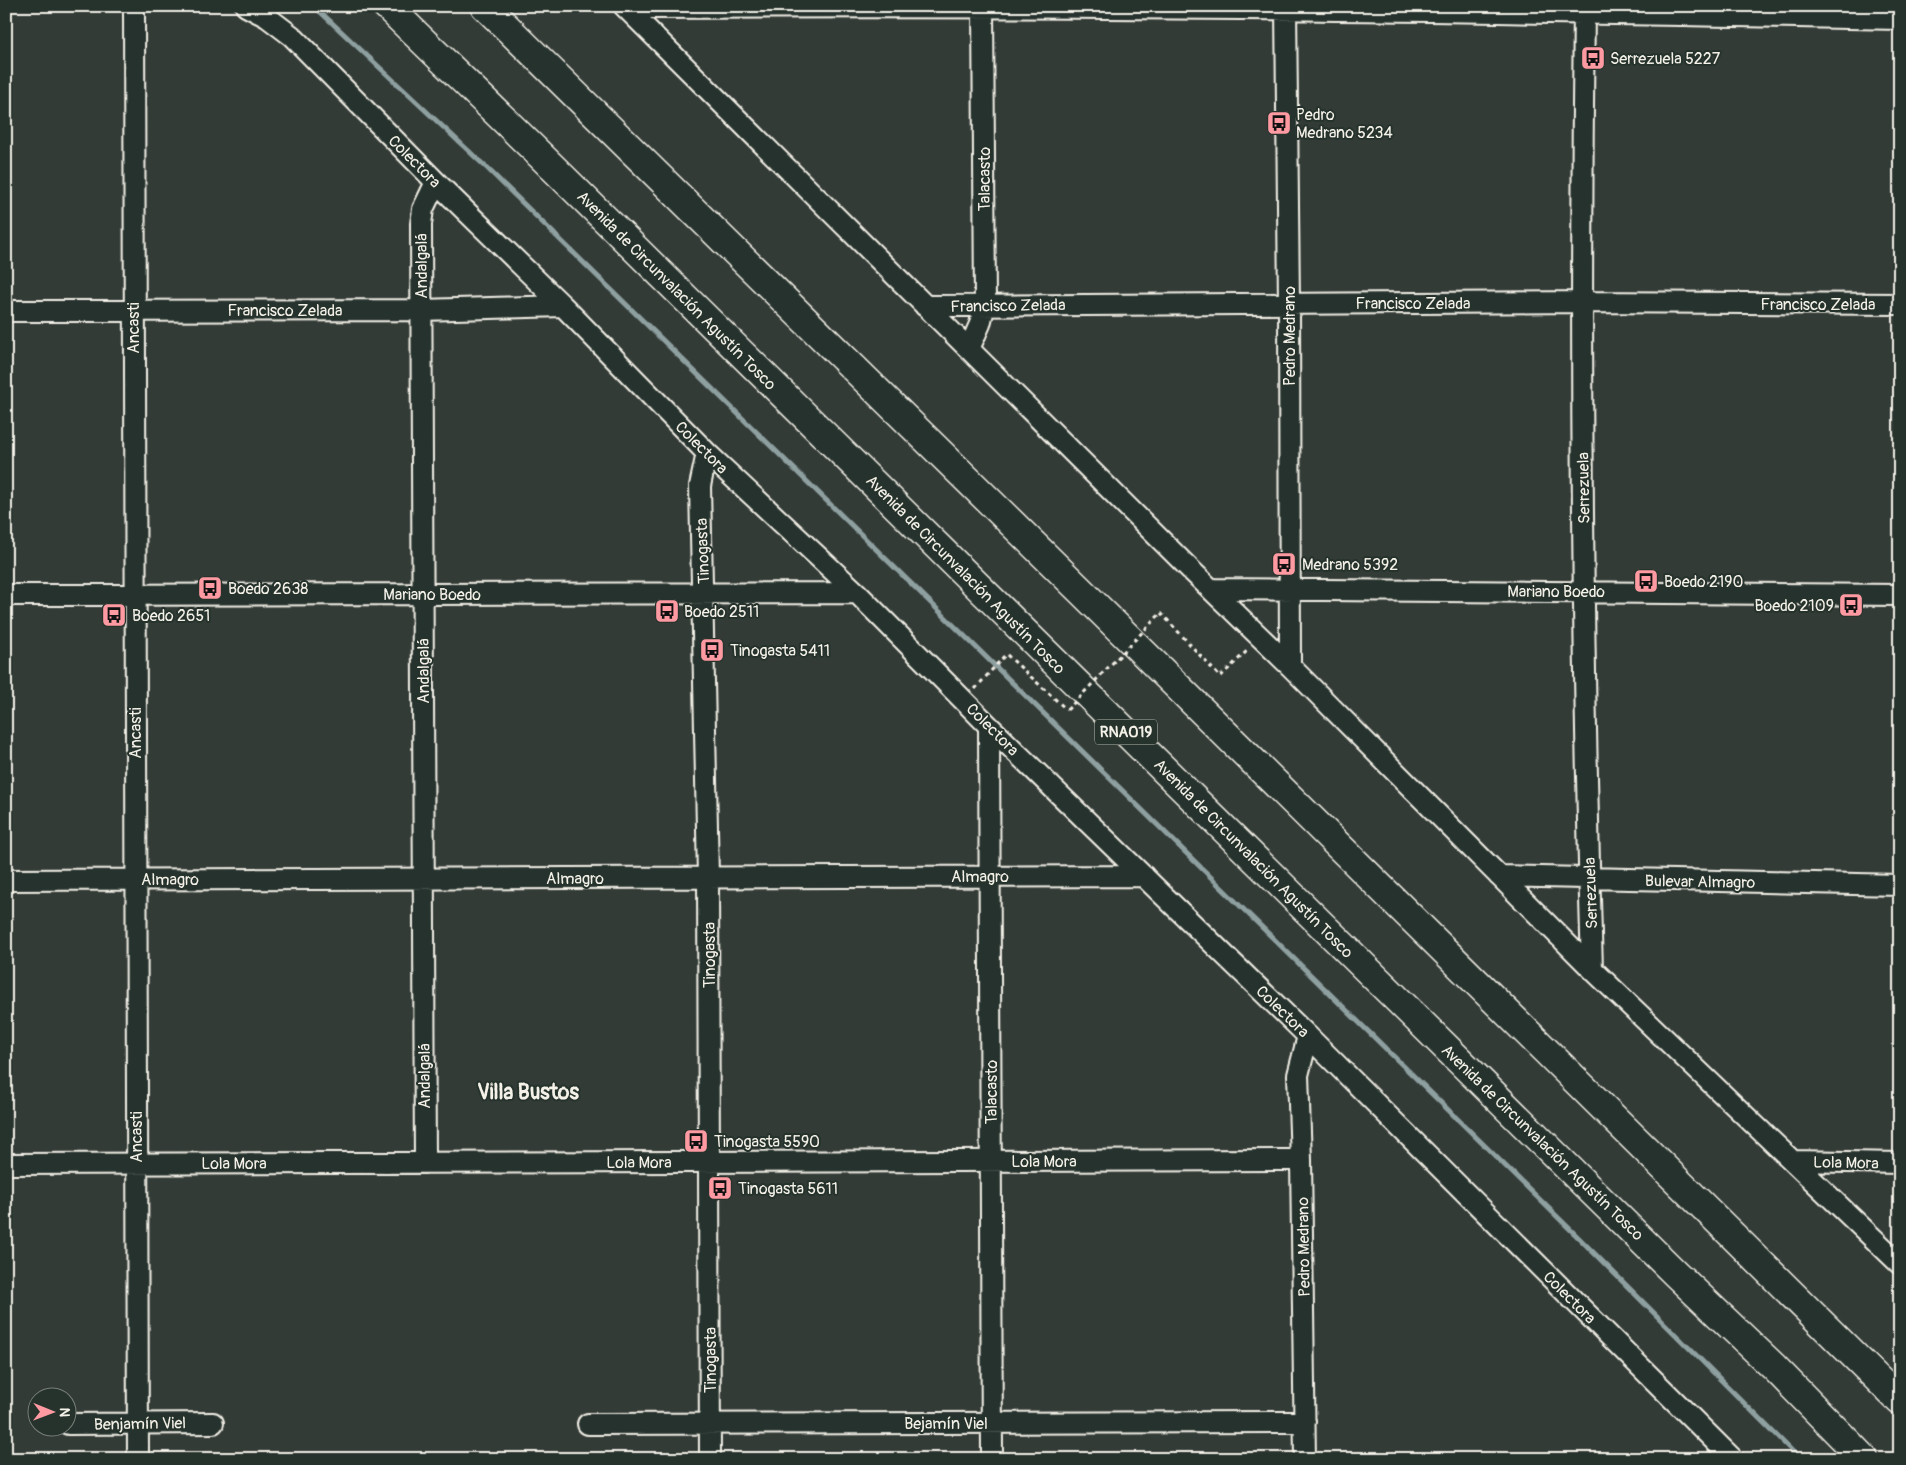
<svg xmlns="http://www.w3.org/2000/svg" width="1906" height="1465" font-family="Pangolin,sans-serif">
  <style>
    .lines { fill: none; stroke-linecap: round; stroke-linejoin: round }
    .stream { stroke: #8fa0a1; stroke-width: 5 }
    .minor-casing { stroke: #f4f1e8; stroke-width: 24 }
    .highway-casing { stroke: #f4f1e8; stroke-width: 31 }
    .path { stroke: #f4f1e8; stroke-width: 3; stroke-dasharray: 4 4; stroke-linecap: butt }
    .minor { stroke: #26332d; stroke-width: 20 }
    .highway { stroke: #26332d; stroke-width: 28 }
    .path-bridge { stroke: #f4f1e8; stroke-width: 3; stroke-dasharray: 4 4; stroke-linecap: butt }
    .labels { text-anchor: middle; stroke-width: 4; stroke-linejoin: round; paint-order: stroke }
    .shield { fill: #26332d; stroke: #b6b8b0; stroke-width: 1 }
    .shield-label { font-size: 15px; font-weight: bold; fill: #f4f1e8 }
    .poi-label { font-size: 16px; fill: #f4f1e8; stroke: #26332d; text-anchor: start }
    .street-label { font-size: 16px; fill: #f4f1e8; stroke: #26332d }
    .district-label { font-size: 21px; font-weight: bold; fill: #f4f1e8; stroke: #26332d }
  </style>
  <rect width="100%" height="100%" fill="#333b37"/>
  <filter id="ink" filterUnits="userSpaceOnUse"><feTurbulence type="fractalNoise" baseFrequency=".02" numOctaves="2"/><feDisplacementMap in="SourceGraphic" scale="10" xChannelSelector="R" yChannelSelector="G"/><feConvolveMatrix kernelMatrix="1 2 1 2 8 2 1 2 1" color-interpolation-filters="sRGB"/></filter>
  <g filter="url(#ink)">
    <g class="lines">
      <path class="stream" d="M314,6L488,169L1578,1237L1800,1459"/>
      <defs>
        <path id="minor" d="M134,6L138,1459
          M246,6L267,17L292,36L436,182L563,306L707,453L857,593L989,726L1308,1036L1733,1459
          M624,6L1194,573L1290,666L1592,969L1900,1264
          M1286,6L1289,304L1290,666
          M1584,6C1580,327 1582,648 1592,969
          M650,8C1066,5 1483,11 1900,19
          M925,306L1582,302L1900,304
          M6,311L421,310L563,306
          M969,349L980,324L985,305L983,6
          M707,453L700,486L708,877L710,1459
          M1213,589L1900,595
          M6,595L857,593
          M989,726L992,1459
          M1499,876L1900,885
          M6,880L1144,876
          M1793,1161L1900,1163
          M425,1163L421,224L423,209L436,182
          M6,1164L1301,1160
          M68,1424L213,1423
          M588,1424L1305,1422
          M1305,1459L1301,1160L1298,1075L1308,1036"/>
        <path id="highway" d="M387,6L534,149L1397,999L1676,1274L1774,1367L1864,1459
          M485,6L1086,596L1900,1401"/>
      </defs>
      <use href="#minor" class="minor-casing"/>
      <use href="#highway" class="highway-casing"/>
      <path class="path" d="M1161,613L1220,677L1249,649
        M975,689L1006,654L1067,710"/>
      <use href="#minor" class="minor"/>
      <use href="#highway" class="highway"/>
      <path class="path-bridge" d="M1067,710L1161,613"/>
    </g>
  </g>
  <defs>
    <symbol id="bus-square" viewBox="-11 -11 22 22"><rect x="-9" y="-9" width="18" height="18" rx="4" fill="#ff9aa2" stroke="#26332d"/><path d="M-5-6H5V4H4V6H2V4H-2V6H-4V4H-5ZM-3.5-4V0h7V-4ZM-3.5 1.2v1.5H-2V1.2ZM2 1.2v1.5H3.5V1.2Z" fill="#111"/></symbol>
  </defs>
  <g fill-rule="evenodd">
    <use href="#bus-square" x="1579" y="44" width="28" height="28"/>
    <use href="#bus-square" x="1265" y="109" width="28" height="28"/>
    <use href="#bus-square" x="1270" y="550" width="28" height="28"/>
    <use href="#bus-square" x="1632" y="567" width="28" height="28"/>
    <use href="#bus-square" x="196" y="574" width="28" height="28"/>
    <use href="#bus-square" x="1837" y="591" width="28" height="28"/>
    <use href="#bus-square" x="653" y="597" width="28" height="28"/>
    <use href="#bus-square" x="100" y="601" width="28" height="28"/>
    <use href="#bus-square" x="698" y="636" width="28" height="28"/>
    <use href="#bus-square" x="682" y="1127" width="28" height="28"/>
    <use href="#bus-square" x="706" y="1174" width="28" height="28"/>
  </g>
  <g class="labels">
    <rect class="shield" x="1095" y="719.5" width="62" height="25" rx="4"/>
    <g class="shield-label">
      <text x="1126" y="737">RNA019</text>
    </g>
    <g class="poi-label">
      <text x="1610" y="64">Serrezuela 5227</text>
      <text x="1296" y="120">Pedro<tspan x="1296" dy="18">Medrano 5234</tspan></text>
      <text x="1302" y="570">Medrano 5392</text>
      <text x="1664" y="587">Boedo 2190</text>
      <text x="228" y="594">Boedo 2638</text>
      <text x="1834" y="611" text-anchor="end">Boedo 2109</text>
      <text x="684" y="617">Boedo 2511</text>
      <text x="132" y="621">Boedo 2651</text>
      <text x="730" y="656">Tinogasta 5411</text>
      <text x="714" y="1147">Tinogasta 5590</text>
      <text x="738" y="1194">Tinogasta 5611</text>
    </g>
    <g class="street-label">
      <text transform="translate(415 161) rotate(45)" y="6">Colectora</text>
      <text transform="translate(984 179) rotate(-90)" y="6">Talacasto</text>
      <text transform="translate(421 266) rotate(-90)" y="6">Andalgalá</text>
      <text transform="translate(677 290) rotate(45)" y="6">Avenida de Circunvalación Agustín Tosco</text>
      <text x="1413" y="309">Francisco Zelada</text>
      <text x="1818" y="310">Francisco Zelada</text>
      <text transform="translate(1008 305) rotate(-1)" y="6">Francisco Zelada</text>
      <text x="285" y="316">Francisco Zelada</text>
      <text transform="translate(133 328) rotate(-90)" y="6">Ancasti</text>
      <text transform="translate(1289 336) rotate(-90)" y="6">Pedro Medrano</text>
      <text transform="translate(702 447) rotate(45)" y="6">Colectora</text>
      <text transform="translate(1583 488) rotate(-91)" y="6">Serrezuela</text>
      <text transform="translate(702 551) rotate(-92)" y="6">Tinogasta</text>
      <text transform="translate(966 574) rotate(45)" y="6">Avenida de Circunvalación Agustín Tosco</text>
      <text x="1556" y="597">Mariano Boedo</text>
      <text x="432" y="600">Mariano Boedo</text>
      <text transform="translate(423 671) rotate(-90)" y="6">Andalgalá</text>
      <text transform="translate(993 729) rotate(45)" y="6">Colectora</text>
      <text transform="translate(135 733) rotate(-90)" y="6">Ancasti</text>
      <text transform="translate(1254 858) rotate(45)" y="6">Avenida de Circunvalación Agustín Tosco</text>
      <text x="980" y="882">Almagro</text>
      <text x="575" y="884">Almagro</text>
      <text x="170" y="885">Almagro</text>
      <text transform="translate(1700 881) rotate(1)" y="6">Bulevar Almagro</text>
      <text transform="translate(1590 893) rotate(-92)" y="6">Serrezuela</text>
      <text transform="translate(709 955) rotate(-90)" y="6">Tinogasta</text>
      <text transform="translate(1283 1011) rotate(44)" y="6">Colectora</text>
      <text transform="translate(424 1076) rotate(-90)" y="6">Andalgalá</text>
      <text transform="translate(991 1092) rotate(-90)" y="6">Talacasto</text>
      <text transform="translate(136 1137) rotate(-90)" y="6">Ancasti</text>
      <text transform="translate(1543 1142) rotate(44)" y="6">Avenida de Circunvalación Agustín Tosco</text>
      <text x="1044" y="1167">Lola Mora</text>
      <text x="639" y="1168">Lola Mora</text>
      <text transform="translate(1846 1162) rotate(1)" y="6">Lola Mora</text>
      <text x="234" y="1169">Lola Mora</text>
      <text transform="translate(1303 1247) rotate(-91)" y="6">Pedro Medrano</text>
      <text transform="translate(1570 1297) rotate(45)" y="6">Colectora</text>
      <text transform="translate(710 1360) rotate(-90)" y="6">Tinogasta</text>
      <text transform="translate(140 1423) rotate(-1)" y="6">Benjamín Viel</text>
      <text x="946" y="1429">Bejamín Viel</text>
    </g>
    <g class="district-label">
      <text x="528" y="1099">Villa Bustos</text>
    </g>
  </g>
  <rect width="1906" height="1465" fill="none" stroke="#26332d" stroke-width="25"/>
  <rect x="12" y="12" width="1881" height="1440" fill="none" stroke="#f4f1e8" stroke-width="2" filter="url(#ink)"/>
  <g transform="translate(52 1412) rotate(91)"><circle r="24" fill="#26332d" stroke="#787f78"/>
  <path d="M0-4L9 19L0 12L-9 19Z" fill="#ff9aa2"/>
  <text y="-8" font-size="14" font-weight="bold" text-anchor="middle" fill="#f4f1e8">N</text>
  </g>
</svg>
